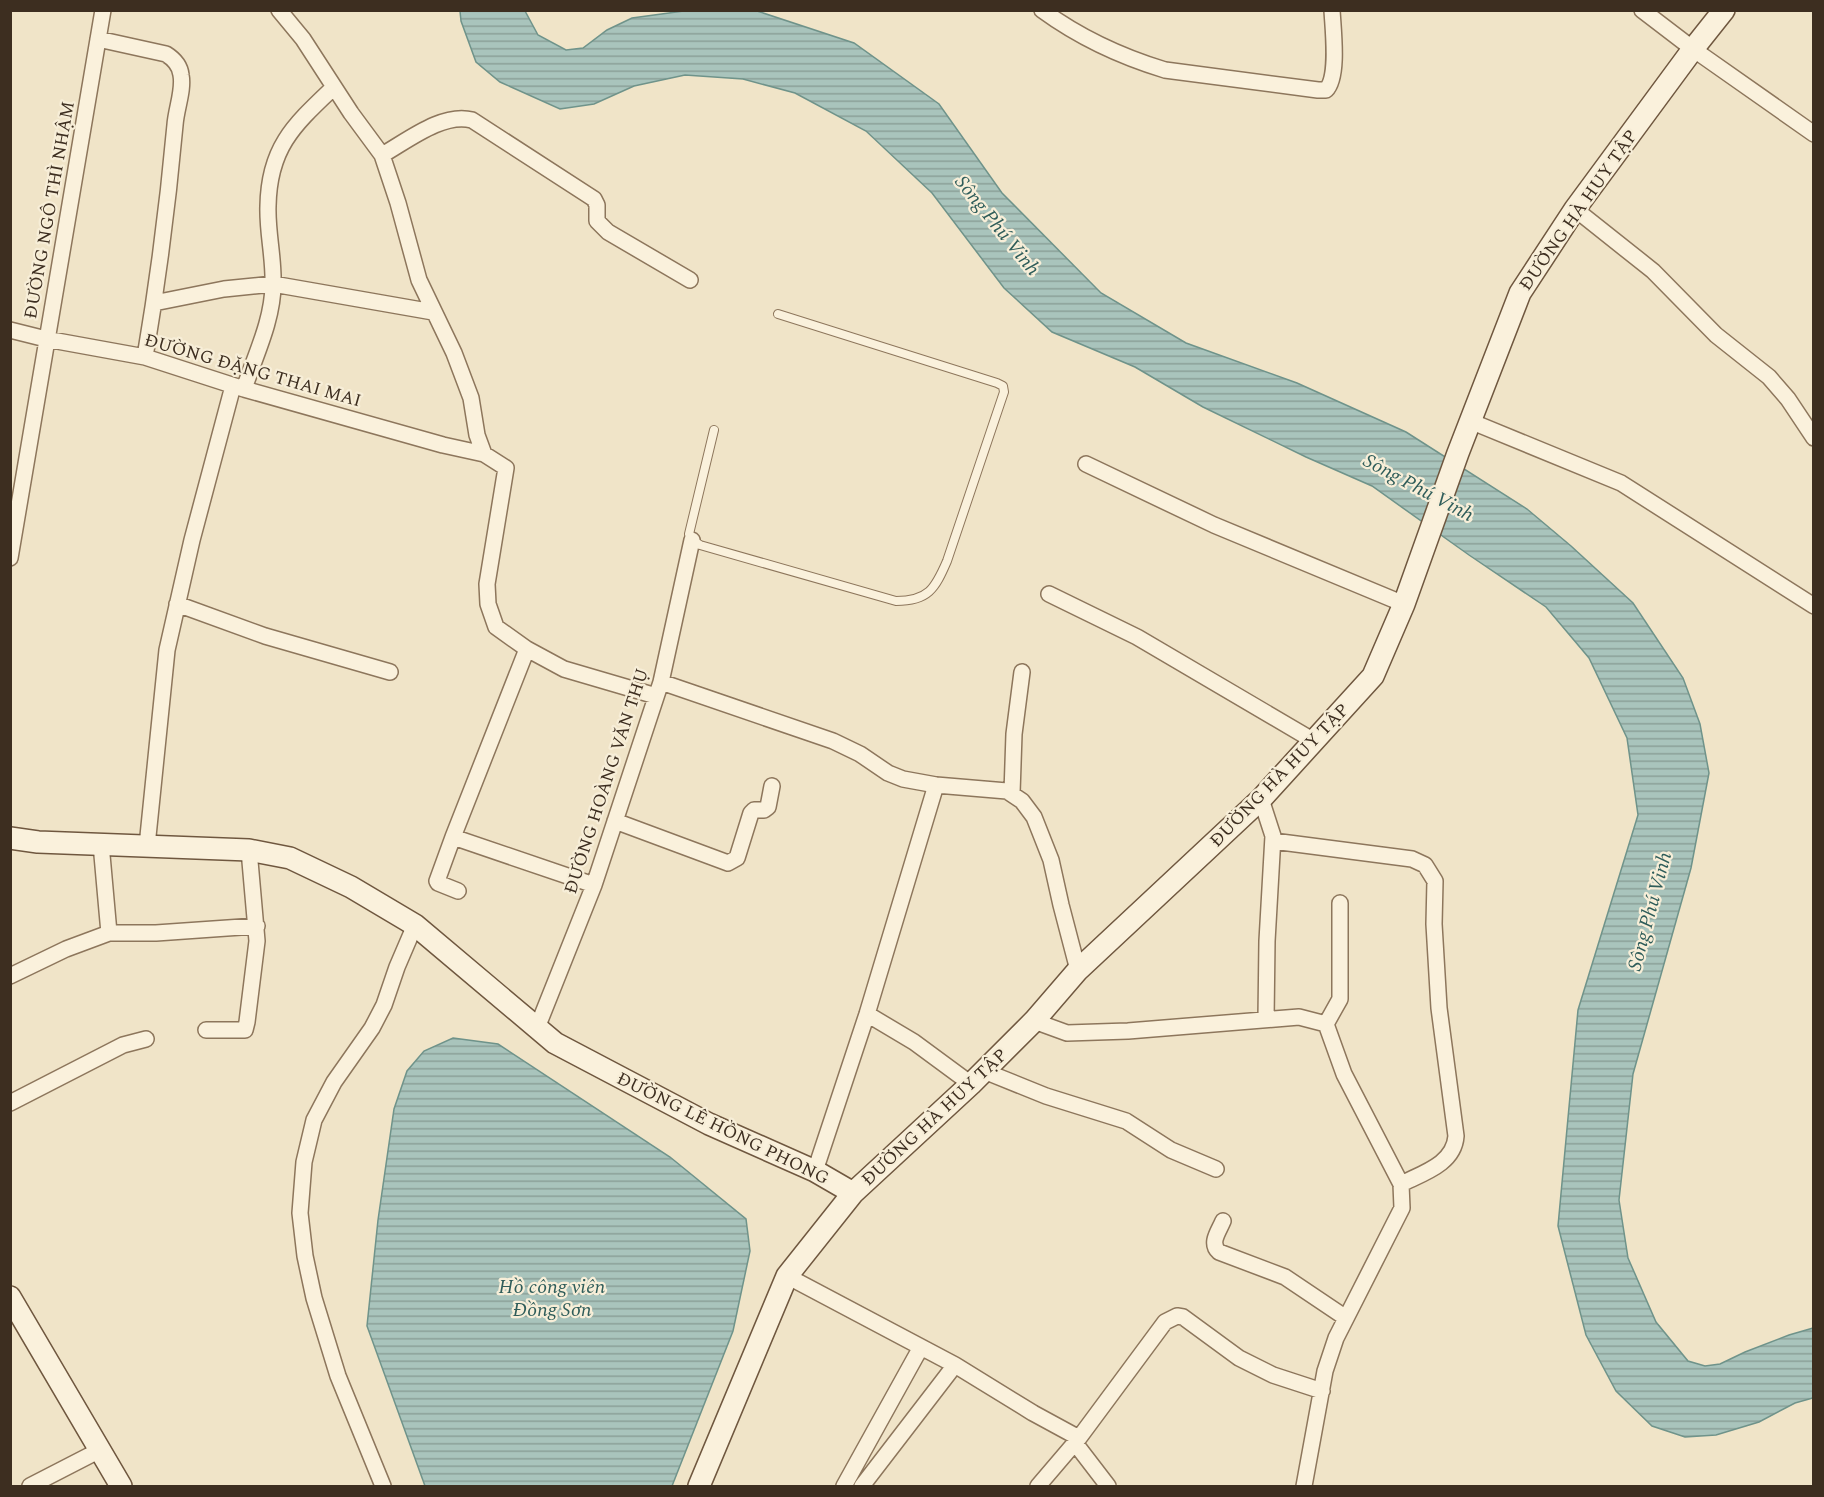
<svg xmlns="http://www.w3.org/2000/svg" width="1824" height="1497" font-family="Spectral,serif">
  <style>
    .water { fill: url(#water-rules); stroke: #6f938a; stroke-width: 1.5 }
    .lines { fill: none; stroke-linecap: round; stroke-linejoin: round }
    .lane-casing { stroke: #8d765c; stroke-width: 10 }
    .street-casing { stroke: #8d765c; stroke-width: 18 }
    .secondary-casing { stroke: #6f573f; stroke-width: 24 }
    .lane { stroke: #faf1dc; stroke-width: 8 }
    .street { stroke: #faf1dc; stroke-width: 15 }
    .secondary { stroke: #faf1dc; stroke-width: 21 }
    .labels { text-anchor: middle; stroke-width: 4.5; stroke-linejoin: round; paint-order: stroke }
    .street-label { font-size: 18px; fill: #3d2e20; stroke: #f7eed8 }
    .water-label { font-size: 20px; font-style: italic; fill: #2f5d5a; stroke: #f7eed8 }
  </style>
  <defs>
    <pattern id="water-rules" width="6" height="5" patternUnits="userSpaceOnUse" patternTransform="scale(1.5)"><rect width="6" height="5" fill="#a9c4bc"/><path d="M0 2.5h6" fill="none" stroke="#8ba098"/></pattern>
  </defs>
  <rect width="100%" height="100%" fill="#f0e4c8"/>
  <path class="water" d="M691,10L757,11L854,43L939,104L1002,193L1101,293L1186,343L1297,383L1406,432L1527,509L1571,546L1633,603L1683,678L1700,724L1709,773L1691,868L1633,1074L1619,1200L1628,1258L1656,1322L1688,1361L1705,1366L1720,1364L1745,1352L1789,1335L1813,1328V1398L1795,1403L1759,1422L1716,1435L1685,1437L1652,1426L1616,1391L1586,1335L1558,1226L1578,1010L1638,815L1627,738L1589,658L1546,607L1469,555L1372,486L1306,457L1203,407L1135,367L1052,332L1004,288L932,193L866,131L795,93L743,79L685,75L634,86L594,104L560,109L500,82L476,62L461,21L460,11H525L538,35L566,50L583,48L607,30L632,18Z
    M453,1038L498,1044L670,1157L746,1219L750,1251L733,1331L672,1486H425L367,1326L378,1220L394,1109L407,1071L424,1051Z"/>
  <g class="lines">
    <defs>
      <path id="lane" d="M714,430L689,534L692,540L700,545L896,601C928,601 935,589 947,561L1004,392L1003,386L997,383L778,314"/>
      <path id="street" d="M279,10L303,39L351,113L382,155L398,203L419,280L454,353L471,398L477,435L484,454
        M1042,10C1079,37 1122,57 1165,70L1318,90H1326C1339,77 1333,30 1332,10
        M1642,10L1693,49L1814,134
        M98,39L166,54C174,59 180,65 181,75C184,90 176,109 175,125C168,203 158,280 145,357
        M382,155C407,141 443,112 472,120L594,199L597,205V221L608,232L690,280
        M1575,209L1653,271L1716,335L1769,377L1788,399L1814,438
        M154,303L224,289L273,284L433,312
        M10,330L46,339L145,357L244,389L443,445L484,454L506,468L487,584L488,604L496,627L527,649L564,669L656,696
        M244,389C255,356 273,320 273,284C274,258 267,232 268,206C269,147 294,125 334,87
        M1470,421L1621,483L1814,606
        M1086,464L1214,525L1404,604
        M10,558L103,10
        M1049,594L1137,637L1314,741
        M177,604L265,636L390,672
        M527,649L453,837L594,885
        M661,682L833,741L860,754L888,773L903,779L936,785L1007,791L1022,801L1034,817L1051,860L1061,905L1078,970
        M1012,793L1014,734L1022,672
        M1261,799L1273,836L1267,941L1266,1019
        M615,821L728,863L737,858L751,813L754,810H764L768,807L772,786
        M453,837L437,881L438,883L458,891
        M1273,841L1412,859L1425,865L1435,881L1434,924L1439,1008L1456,1136C1454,1164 1423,1173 1401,1184
        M101,844L109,933
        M147,846L167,650L192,540L233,386
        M10,976L66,949L109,933H156L257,926
        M867,1014L914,1042L971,1084
        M1034,1021L1067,1033L1128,1031L1299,1017L1326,1024L1344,1074L1401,1184L1402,1208L1336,1338L1325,1371L1304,1486
        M1326,1024L1340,999V903
        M537,1028L594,885L661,682L692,540
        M206,1030H245L247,1022L257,941L249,850
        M984,1071L1046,1096L1126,1121L1171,1150L1216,1169
        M10,1103L123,1045L146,1039
        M815,1171L867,1014L936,785
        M1223,1221C1219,1231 1209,1243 1219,1252L1285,1277L1346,1318
        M787,1276L955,1365L1033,1413L1079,1438
        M1075,1443L1108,1486
        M30,1486L100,1450
        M383,1486L338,1376L314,1298L305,1256L300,1213L304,1162L314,1120L334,1082L372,1028L384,1005L397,967L415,925
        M844,1486L921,1347
        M862,1486L955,1365
        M1038,1486L1079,1438L1165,1322L1177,1316L1183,1317L1239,1358L1273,1375L1322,1391"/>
      <path id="secondary" d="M10,838L38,842L249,850L290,858L351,887L415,925L555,1043L709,1124L815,1171L853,1193
        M10,1297L121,1486
        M699,1486L787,1276L853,1193L971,1084L1034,1021L1078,970L1261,799L1373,676L1404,604L1458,453L1520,293L1575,209L1693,49L1724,10"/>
    </defs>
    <use href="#lane" class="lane-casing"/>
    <use href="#street" class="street-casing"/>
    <use href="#secondary" class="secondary-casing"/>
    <use href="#lane" class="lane"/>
    <use href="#street" class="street"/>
    <use href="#secondary" class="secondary"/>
  </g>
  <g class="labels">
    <g class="street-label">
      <text transform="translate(49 210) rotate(-80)" y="6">ĐƯỜNG NGÔ THÌ NHẬM</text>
      <text transform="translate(1578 210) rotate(-55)" y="6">ĐƯỜNG HÀ HUY TẬP</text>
      <text transform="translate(253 370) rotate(16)" y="6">ĐƯỜNG ĐẶNG THAI MAI</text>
      <text transform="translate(1279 775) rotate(-46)" y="6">ĐƯỜNG HÀ HUY TẬP</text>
      <text transform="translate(606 781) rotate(-72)" y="6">ĐƯỜNG HOÀNG VĂN THỤ</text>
      <text transform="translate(934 1117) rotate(-43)" y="6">ĐƯỜNG HÀ HUY TẬP</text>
      <text transform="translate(723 1128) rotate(26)" y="6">ĐƯỜNG LÊ HỒNG PHONG</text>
    </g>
    <g class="water-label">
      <text transform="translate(998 225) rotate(51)" y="7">Sông Phú Vinh</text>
      <text transform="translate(1419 487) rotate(28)" y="7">Sông Phú Vinh</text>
      <text transform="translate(1649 911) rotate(-75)" y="7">Sông Phú Vinh</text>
      <text x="552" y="1293">Hồ công viên<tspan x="552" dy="23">Đồng Sơn</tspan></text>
    </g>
  </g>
  <rect width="1824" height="1497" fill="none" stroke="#3d2e20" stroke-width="24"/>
</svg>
